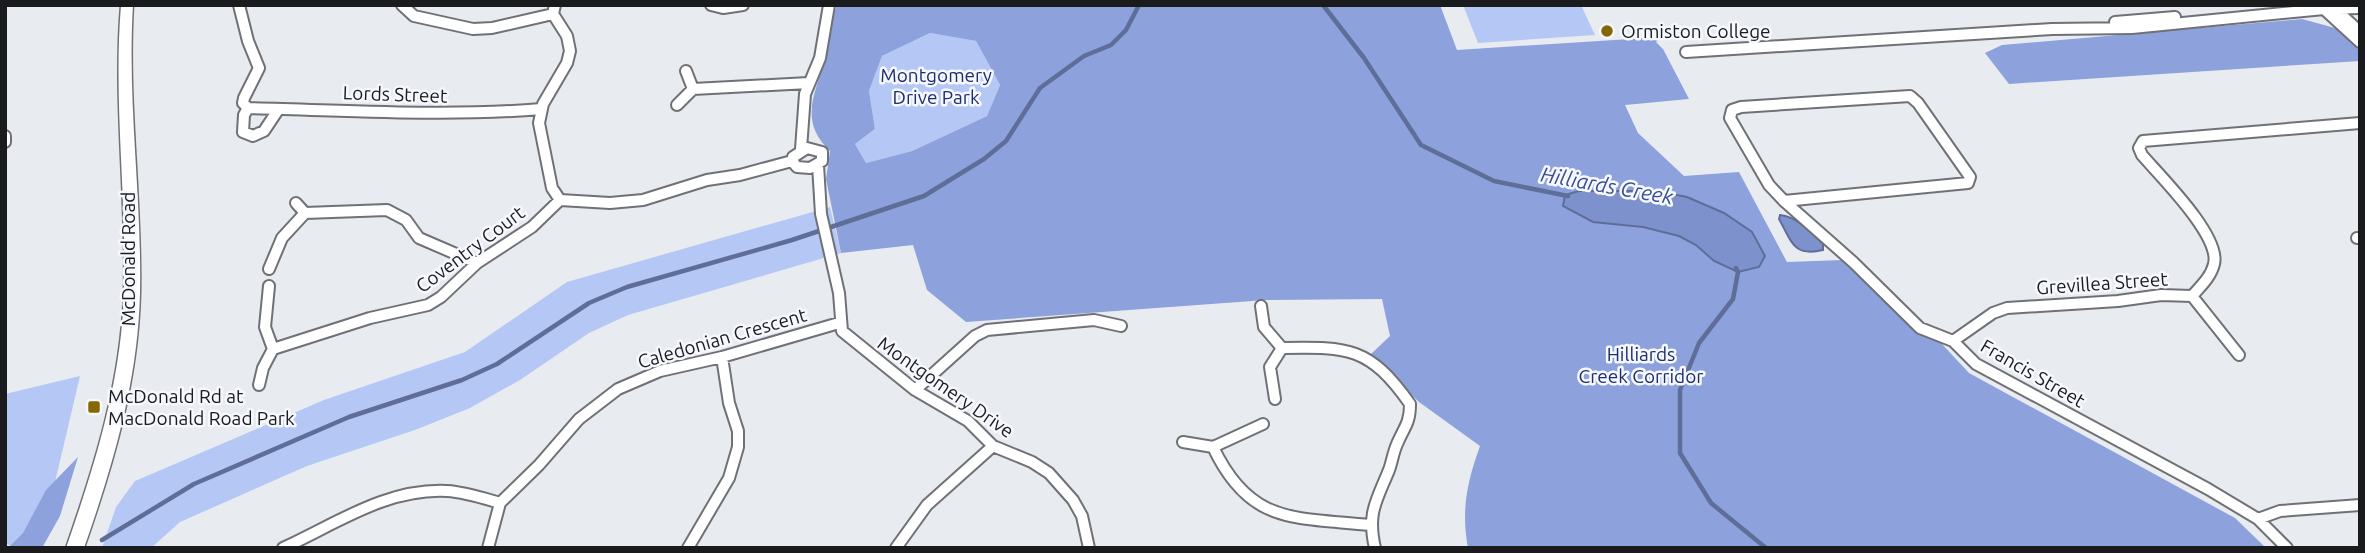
<svg xmlns="http://www.w3.org/2000/svg" width="2365" height="553" font-family="Ubuntu,sans-serif">
  <style>
    .green { fill: #b5c7f5 }
    .forest { fill: #8da2dd; fill-rule: evenodd }
    .water { fill: #7d92cc; stroke: #5f6e98; stroke-width: 2 }
    .lines { fill: none; stroke-linecap: round; stroke-linejoin: round }
    .stream { stroke: #5f6e98; stroke-width: 4.5 }
    .street-casing { stroke: #6f7176; stroke-width: 14 }
    .secondary-casing { stroke: #6f7176; stroke-width: 3 }
    .street { stroke: #fff; stroke-width: 10 }
    .secondary { fill: #fff; fill-rule: evenodd }
    .poi-dot { fill: #866802; stroke: #f6f8fe; stroke-width: 2.5 }
    .labels { text-anchor: middle; stroke-width: 5; stroke-linejoin: round; paint-order: stroke }
    .poi-label { font-size: 19px; fill: #1a1b1d; stroke: #f6f8fe; text-anchor: start }
    .park-label { font-size: 19px; fill: #1c2d71; stroke: #f6f8fe }
    .street-label { font-size: 19px; fill: #1a1b1d; stroke: #f6f8fe }
    .water-label { font-size: 21px; font-style: italic; fill: #394e96; stroke: #f6f8fe }
  </style>
  <rect width="100%" height="100%" fill="#e8ebf0"/>
  <path class="green" d="M1463,5H1581L1595,35L1478,43Z
    M930,33L976,41L1000,85L987,116L912,151L866,163L855,144L875,129L869,91L882,56Z
    M830,207L841,253L628,315L589,333L520,380L470,408L415,430L307,466L180,522L151,548H102L116,507L135,481L324,400L465,352L567,282Z
    M80,376L52,495L15,548L5,543V394Z"/>
  <path class="forest" d="M837,5H1440L1457,50L1662,37L1656,42L1663,49L1689,99L1625,105L1638,133L1684,176L1739,172L1787,262L1843,260L1913,329L1941,343L1969,373L2235,518L2266,548H1468C1461,510 1467,482 1480,446L1419,402L1370,355L1390,336L1382,299L1266,300L966,322L927,290L913,245L841,253L826,179L830,151C796,119 818,90 826,54C830,38 831,20 837,5ZM930,33L976,41L1000,85L987,116L912,151L866,163L855,144L875,129L869,91L882,56Z
    M2302,19L2335,28L2360,51V61L2009,84L1985,53L2002,45Z
    M78,457L60,516L42,548H8L23,533L46,490Z"/>
  <path class="water" d="M1579,191H1656L1687,197L1724,213L1752,232L1765,256L1759,267L1738,272L1714,261L1696,245L1679,236L1643,227L1593,222L1563,206L1565,195Z
    M1780,215C1798,217 1811,232 1823,244V250C1793,257 1792,242 1779,219Z"/>
  <g class="lines">
    <path class="stream" d="M1323,5L1364,58L1421,145L1494,181L1568,196
      M1736,268L1738,272L1733,299L1699,343L1680,390V453L1711,503L1766,548
      M102,540L194,484L349,417L462,380L497,364L589,303L627,287L792,240L924,196L984,159L1006,141L1040,88L1084,56L1111,45L1126,30L1139,5"/>
    <defs>
      <path id="street" d="M239,5L248,41L259,68L244,98L243,103L248,108L244,115L243,132L253,136L264,131L278,110
        M402,5L414,16L473,29L492,28L553,14
        M555,5L553,14L567,36L570,51L567,63L543,104L539,123L552,188L560,200L610,203L643,200L707,180L740,175L792,161
        M711,5L723,8L743,5
        M2317,9L2360,8
        M2324,9L2360,42
        M2335,9L2360,32
        M2115,22L2175,17
        M1686,52L2052,29L2132,28L2324,9
        M686,71L693,89L809,83
        M1910,96L1918,103L1970,177L1968,183L1784,201L1769,185L1730,118L1732,110L1741,107Z
        M677,105L693,89
        M248,108C346,110 443,117 541,109
        M5,136V142
        M807,148L822,152V161L810,168L797,167L792,161L793,157Z
        M801,149L805,94L820,58L829,5
        M818,165L821,214L839,293L842,331L915,390L968,421L993,446L1032,462L1049,473L1073,500L1082,516L1089,548
        M1784,201L1853,262L1920,328L1953,341L1976,364L2208,489L2258,519L2287,548
        M296,203L305,213L387,210L406,220L419,238L477,263
        M2357,238H2360
        M269,269L282,238L305,213
        M269,286L265,327L273,349
        M2192,296L2239,355
        M1261,306L1264,327L1282,348
        M1953,341L1993,313L2007,308L2118,301L2161,295L2192,296C2200,287 2211,277 2214,264C2221,236 2160,176 2142,155L2139,148L2143,141L2360,123
        M259,385L263,368L273,349L370,318L428,305L441,297L477,263L532,227L560,200
        M915,390L975,336L987,330L1094,320L1121,326
        M1275,399L1270,367L1282,348C1348,347 1369,346 1410,404C1410,424 1404,427 1397,444C1393,453 1392,462 1389,470C1376,502 1367,513 1375,548
        M1183,442L1213,447C1250,525 1294,517 1370,525
        M1213,447L1263,424
        M2258,519L2280,511L2360,505
        M283,548C336,524 386,488 447,491C465,492 483,498 500,503
        M488,548L500,503L539,465L579,419L618,389L660,371L722,357L839,323
        M688,548L729,478L738,447V431L729,403L722,357
        M896,548L927,505L993,446"/>
      <path id="secondary" d="M121,5H133C127,102 142,197 140,293C138,381 113,465 84,548H66C95,465 121,382 124,294C127,197 113,102 121,5Z"/>
    </defs>
    <use href="#street" class="street-casing"/>
    <use href="#secondary" class="secondary-casing"/>
    <use href="#street" class="street"/>
    <use href="#secondary" class="secondary"/>
  </g>
  <g class="poi-dot">
    <circle cx="1607" cy="31" r="7"/>
    <rect x="87" y="400" width="14" height="14" rx="3.5"/>
  </g>
  <g class="labels">
    <g class="poi-label">
      <text x="1621" y="38">Ormiston College</text>
      <text x="108" y="403">McDonald Rd at<tspan x="108" dy="22">MacDonald Road Park</tspan></text>
    </g>
    <g class="park-label">
      <text x="936" y="82">Montgomery<tspan x="936" dy="22">Drive Park</tspan></text>
      <text x="1641" y="361">Hilliards<tspan x="1641" dy="22">Creek Corridor</tspan></text>
    </g>
    <g class="street-label">
      <text transform="translate(395 94) rotate(2)" y="7">Lords Street</text>
      <text transform="translate(470 249) rotate(-37)" y="7">Coventry Court</text>
      <text transform="translate(128 259) rotate(-90)" y="7">McDonald Road</text>
      <text transform="translate(2102 283) rotate(-4)" y="7">Grevillea Street</text>
      <text transform="translate(722 338) rotate(-16)" y="7">Caledonian Crescent</text>
      <text transform="translate(2033 373) rotate(30)" y="7">Francis Street</text>
      <text transform="translate(946 387) rotate(35)" y="7">Montgomery Drive</text>
    </g>
    <g class="water-label">
      <text transform="translate(1607 186) rotate(10)" y="7">Hilliards Creek</text>
    </g>
  </g>
  <rect width="2365" height="553" fill="none" stroke="#1a1b1d" stroke-width="14"/>
</svg>
